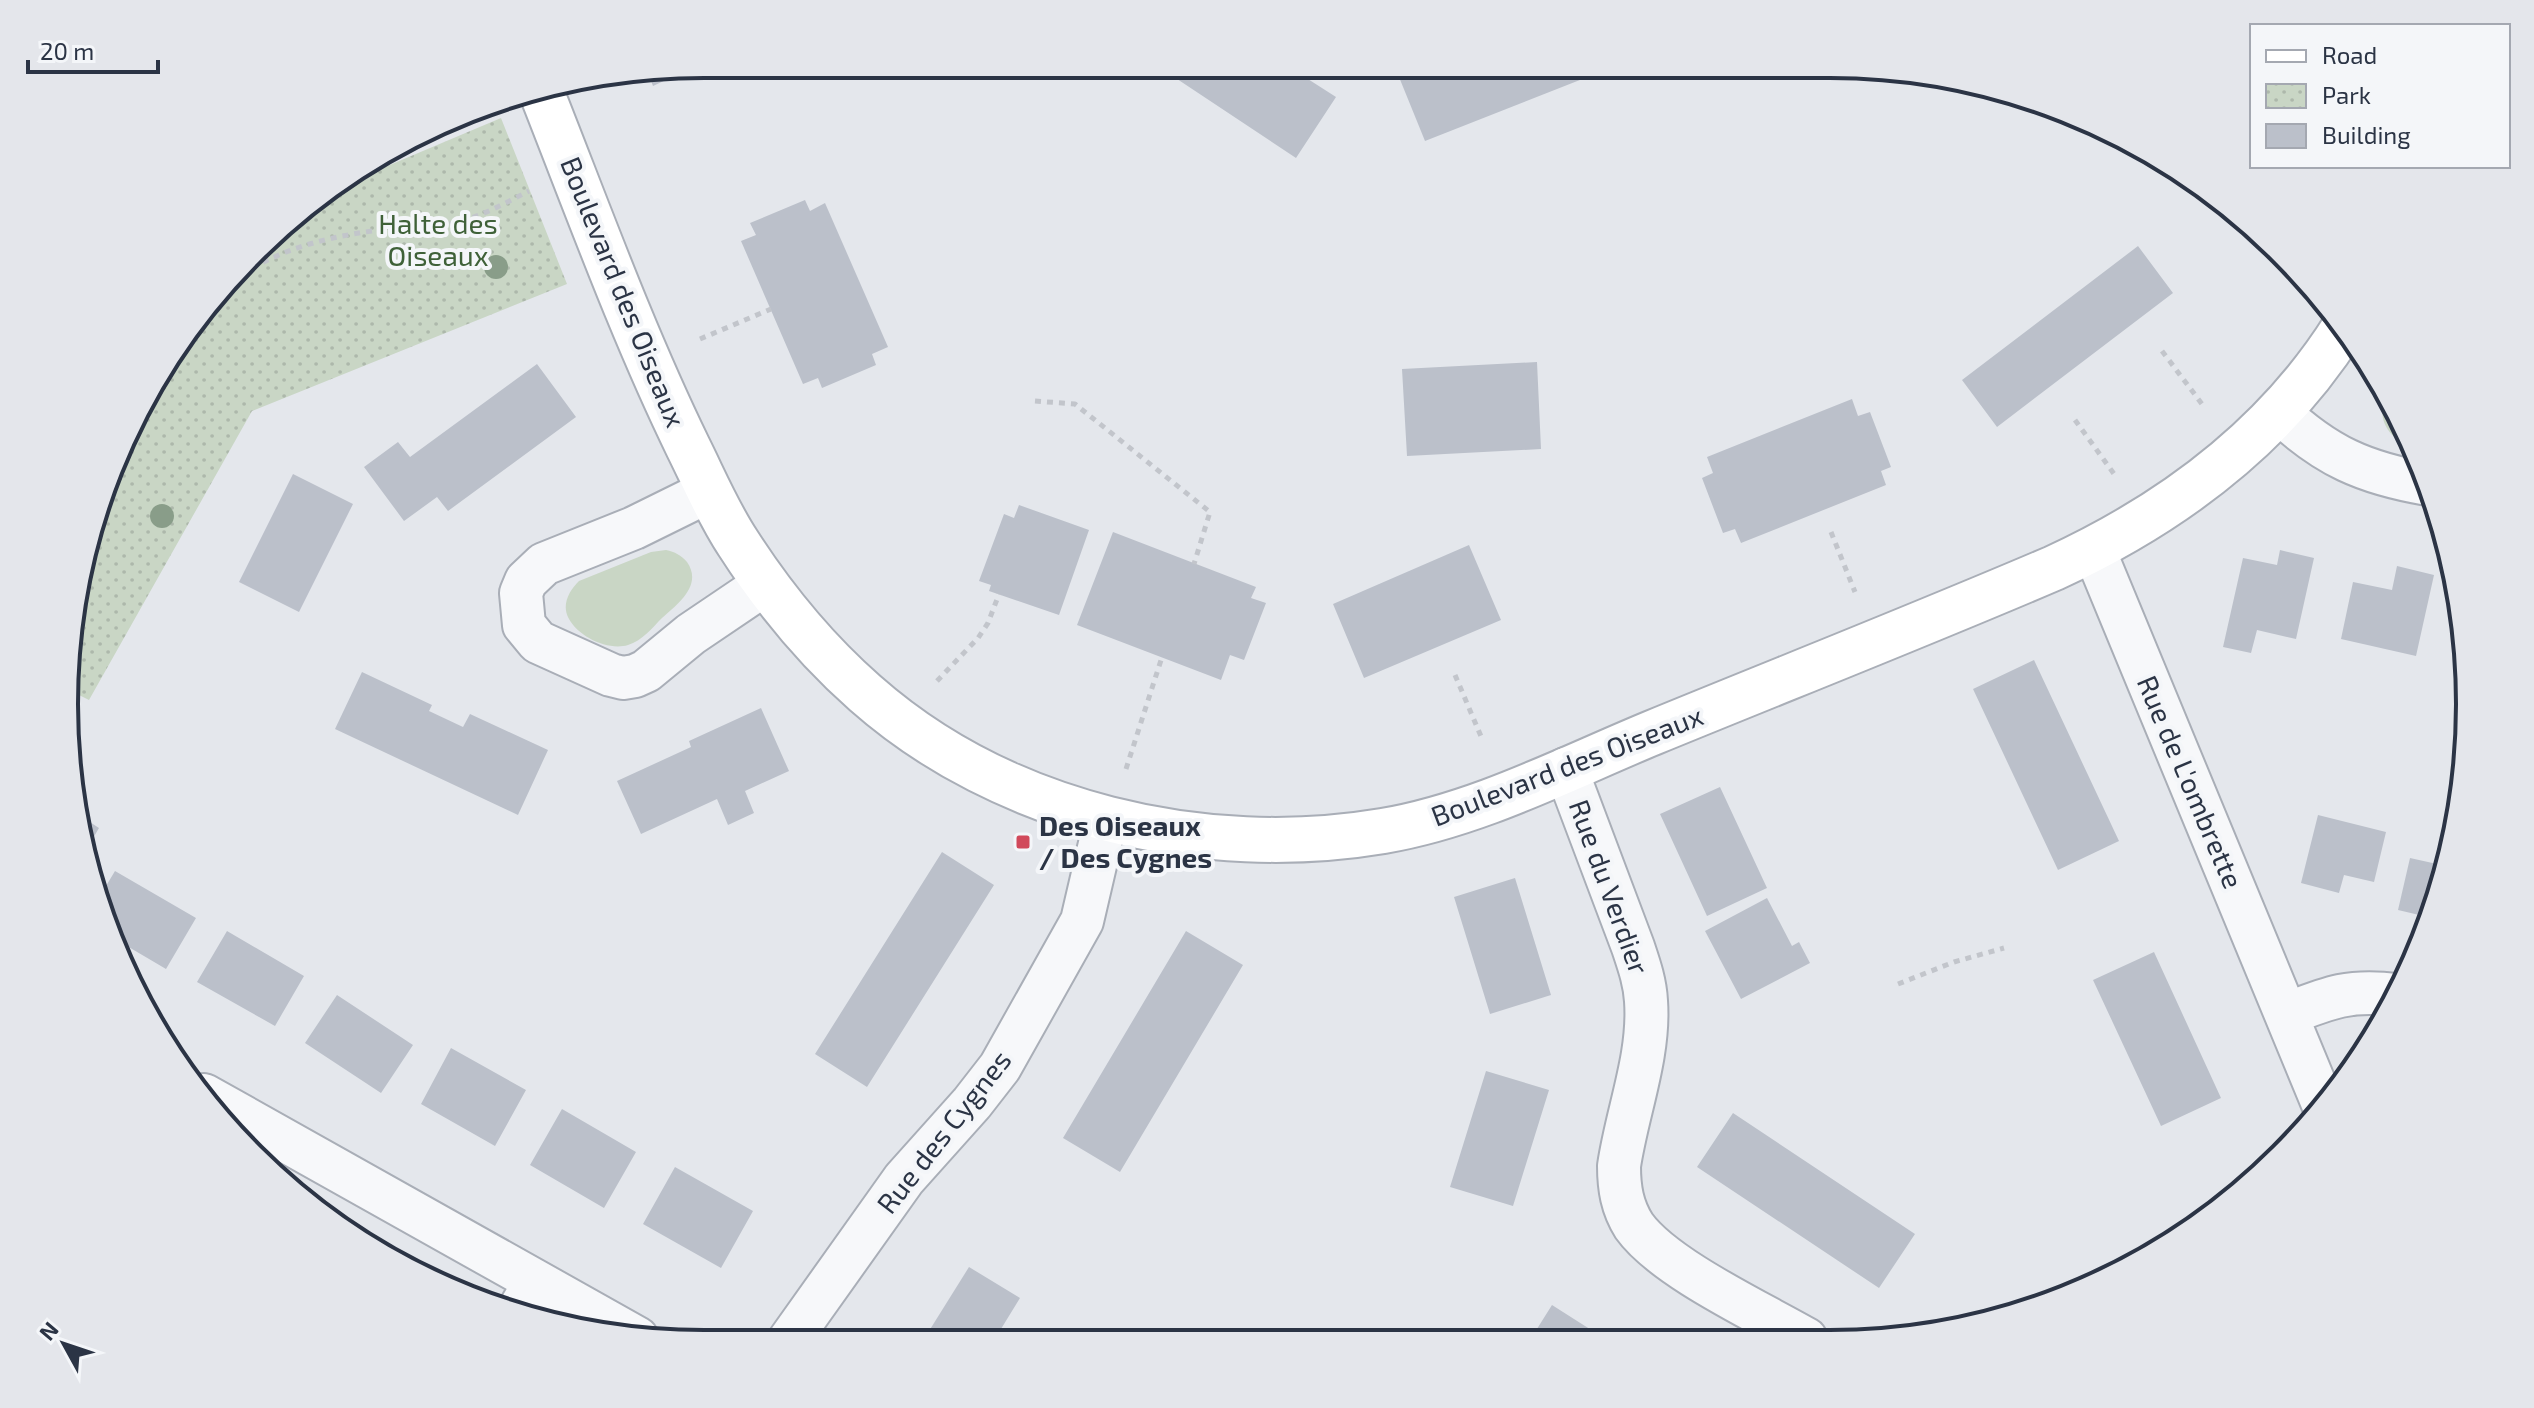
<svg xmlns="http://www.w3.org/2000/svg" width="2534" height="1408" font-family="'Exo 2',sans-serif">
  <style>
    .grass { fill: #c9d6c5 }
    .park { fill: url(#park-dots) }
    .building { fill: #bbc0ca }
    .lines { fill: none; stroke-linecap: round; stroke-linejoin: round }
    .street-casing { stroke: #a9aeb7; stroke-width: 46 }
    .secondary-casing { stroke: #a9aeb7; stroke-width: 48 }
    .path { stroke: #c2c5cb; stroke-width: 5; stroke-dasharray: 6 6; stroke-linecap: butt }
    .street { stroke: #f7f8fa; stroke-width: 42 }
    .secondary { stroke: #fff; stroke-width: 44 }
    .tree { fill: #899d89 }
    .poi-dot { fill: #d1495b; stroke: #f4f6f9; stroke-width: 3 }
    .labels { text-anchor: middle; stroke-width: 8; stroke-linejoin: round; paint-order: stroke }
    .park-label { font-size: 28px; fill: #3f6138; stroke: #f4f6f9 }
    .street-label { font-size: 28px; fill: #2b3445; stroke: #f4f6f9 }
    .poi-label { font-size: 28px; font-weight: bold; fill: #2b3445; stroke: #f4f6f9; text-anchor: start }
    .rim { fill: none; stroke: #2b3445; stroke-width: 4 }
  </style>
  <defs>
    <pattern id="park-dots" width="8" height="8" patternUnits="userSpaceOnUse" patternTransform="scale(2)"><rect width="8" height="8" fill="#c9d6c5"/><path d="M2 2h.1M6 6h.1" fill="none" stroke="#adb8ab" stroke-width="1.8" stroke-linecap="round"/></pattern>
  </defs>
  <rect width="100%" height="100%" fill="#e4e7ec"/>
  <path class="grass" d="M2387,393L2404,421L2414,447C2389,441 2374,417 2387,393Z
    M666,550C675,552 681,555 687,562C703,585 678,604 662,618C652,628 642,641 628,645C608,651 579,637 569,619C561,605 569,591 579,581L651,552Z"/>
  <path class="park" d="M501,118L567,284L252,411L89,700L71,691L86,539L172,349L314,197Z"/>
  <path class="building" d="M698,65L653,86L648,73Z
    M1156,65H1286L1336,97L1296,158Z
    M1431,65H1618L1425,141L1399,77Z
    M805,200L810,211L825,203L888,347L872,354L876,365L822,388L818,378L803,384L741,241L756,235L750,223Z
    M2138,246L2173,293L1997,427L1962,380Z
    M1537,362L1541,449L1407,456L1402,369Z
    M537,364L576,417L448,511L437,497L404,521L364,467L398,442L410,457Z
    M1852,399L1858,416L1870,412L1891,467L1881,471L1886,485L1741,543L1735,529L1723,533L1702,478L1713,473L1707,457Z
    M293,474L353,504L299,612L239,582Z
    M1019,505L1089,530L1059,615L989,591L991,585L979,581L1004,514L1014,518Z
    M1113,532L1256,587L1251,598L1266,603L1244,660L1230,655L1221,680L1077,625Z
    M1469,545L1501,620L1364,678L1333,604Z
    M2280,550L2314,558L2296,639L2257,630L2251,653L2223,647L2243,558L2277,565Z
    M2397,566L2434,575L2416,656L2341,639L2353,582L2392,590Z
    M2462,622L2468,659L2453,655Z
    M2034,660L2119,841L2058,870L1973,689Z
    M362,672L432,705L429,711L463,727L470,714L548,750L518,815L335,729Z
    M761,708L789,771L745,791L754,813L728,825L717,799L641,834L617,781L691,747L689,741Z
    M1720,787L1767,888L1707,916L1660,814Z
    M2318,815L2386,832L2374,882L2344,875L2339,893L2301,883Z
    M82,817L99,828L89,845Z
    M942,852L994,885L867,1087L815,1054Z
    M2410,858L2446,866L2432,918L2398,910Z
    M115,871L196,918L166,969L110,936L100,896Z
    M1515,878L1551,995L1490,1014L1454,897Z
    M1767,898L1792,946L1799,942L1810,963L1741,999L1705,931Z
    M227,931L304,976L275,1026L197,982Z
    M1186,931L1243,965L1120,1172L1063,1138Z
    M2154,952L2221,1098L2161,1126L2093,980Z
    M337,995L413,1045L381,1093L305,1043Z
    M451,1048L526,1090L495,1146L421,1104Z
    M1486,1071L1549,1090L1513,1206L1450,1187Z
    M562,1109L636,1152L604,1208L530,1165Z
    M1733,1113L1915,1234L1879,1288L1697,1167Z
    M675,1167L753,1211L721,1268L643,1224Z
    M969,1267L1020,1298L993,1342H928L924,1339Z
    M1552,1305L1607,1340H1530Z"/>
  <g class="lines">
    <defs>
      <path id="street" d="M2279,412C2326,456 2364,473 2428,484
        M709,491L634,528L544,564L526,581L521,593L524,625L538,642L611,675L623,678L635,676L646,671L691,634L765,584
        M2094,550L2323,1104
        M1566,769L1633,947C1639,965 1645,982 1646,1001C1650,1056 1627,1112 1619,1166C1619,1188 1622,1207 1634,1226C1664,1268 1759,1312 1806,1339
        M2287,1014C2330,997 2350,989 2397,995
        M204,1095L637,1338
        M517,1313L535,1282
        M788,1342L904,1179L972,1103L1000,1067L1082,921L1106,818"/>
      <path id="secondary" d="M541,91C588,210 632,332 688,447C704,479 718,513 738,543C774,599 815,649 865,693C1003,815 1204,861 1383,831C1477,815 1565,769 1652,733C1786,678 1921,625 2054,568C2171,514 2276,436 2345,326"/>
    </defs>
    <use href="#street" class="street-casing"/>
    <use href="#secondary" class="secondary-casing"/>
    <path class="path" d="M242,274C287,246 336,235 388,229C409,227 430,228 450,224C477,219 505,203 529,191
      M700,339L771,309
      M2162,351L2205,408
      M1035,401L1075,404L1210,512L1194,564
      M2075,420L2117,478
      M1831,532L1855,592
      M1455,675L1483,741
      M937,681L978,638L988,623L999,594
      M1126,769L1162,657
      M1898,984L1954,962L2004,948"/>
    <use href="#street" class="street"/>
    <use href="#secondary" class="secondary"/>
  </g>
  <g class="tree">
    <circle cx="496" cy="267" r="12"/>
    <circle cx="162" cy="516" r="12"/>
  </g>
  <rect class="poi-dot" x="1015" y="834" width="16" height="16" rx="4"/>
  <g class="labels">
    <g class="park-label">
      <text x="438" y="234">Halte des<tspan x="438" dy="32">Oiseaux</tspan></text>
    </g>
    <g class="street-label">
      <text transform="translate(623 292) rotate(68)" y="10">Boulevard des Oiseaux</text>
      <text transform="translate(1567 766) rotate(-21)" y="10">Boulevard des Oiseaux</text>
      <text transform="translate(2190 782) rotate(67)" y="10">Rue de L'ombrette</text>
      <text transform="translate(1609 887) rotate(70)" y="10">Rue du Verdier</text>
      <text transform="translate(944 1132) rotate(-52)" y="10">Rue des Cygnes</text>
    </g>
    <g class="poi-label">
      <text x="1039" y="836">Des Oiseaux<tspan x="1039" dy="32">/ Des Cygnes</tspan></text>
    </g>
  </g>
  <path d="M0 0H2534V1408H0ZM704 78H1830A626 626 0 0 1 2456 704V704A626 626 0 0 1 1830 1330H704A626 626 0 0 1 78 704V704A626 626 0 0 1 704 78Z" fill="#e4e6eb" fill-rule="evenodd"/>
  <path class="rim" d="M704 78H1830A626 626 0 0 1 2456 704V704A626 626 0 0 1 1830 1330H704A626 626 0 0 1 78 704V704A626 626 0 0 1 704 78Z"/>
  <rect x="2250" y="24" width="260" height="144" fill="#f4f6f9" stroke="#a4a8b1" stroke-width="2"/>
  <rect x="2266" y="50" width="40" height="12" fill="#ffffff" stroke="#a4a8b1" stroke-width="2"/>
  <text x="2322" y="64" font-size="24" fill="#2b3445">Road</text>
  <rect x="2266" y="84" width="40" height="24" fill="url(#park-dots)" stroke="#a4a8b1" stroke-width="2"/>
  <text x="2322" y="104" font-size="24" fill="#2b3445">Park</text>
  <rect x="2266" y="124" width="40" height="24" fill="#bbc0ca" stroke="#a4a8b1" stroke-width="2"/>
  <text x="2322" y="144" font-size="24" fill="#2b3445">Building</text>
  <g transform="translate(64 1344) rotate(310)" stroke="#f4f6f9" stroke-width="6" paint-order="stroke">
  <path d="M0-6L14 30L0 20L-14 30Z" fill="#2b3445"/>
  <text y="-12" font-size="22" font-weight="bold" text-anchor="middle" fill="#2b3445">N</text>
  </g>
  <path d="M28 60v12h130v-12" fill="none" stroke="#2b3445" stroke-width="4"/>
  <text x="40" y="60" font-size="24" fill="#2b3445" stroke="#f4f6f9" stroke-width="6" paint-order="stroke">20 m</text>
</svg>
